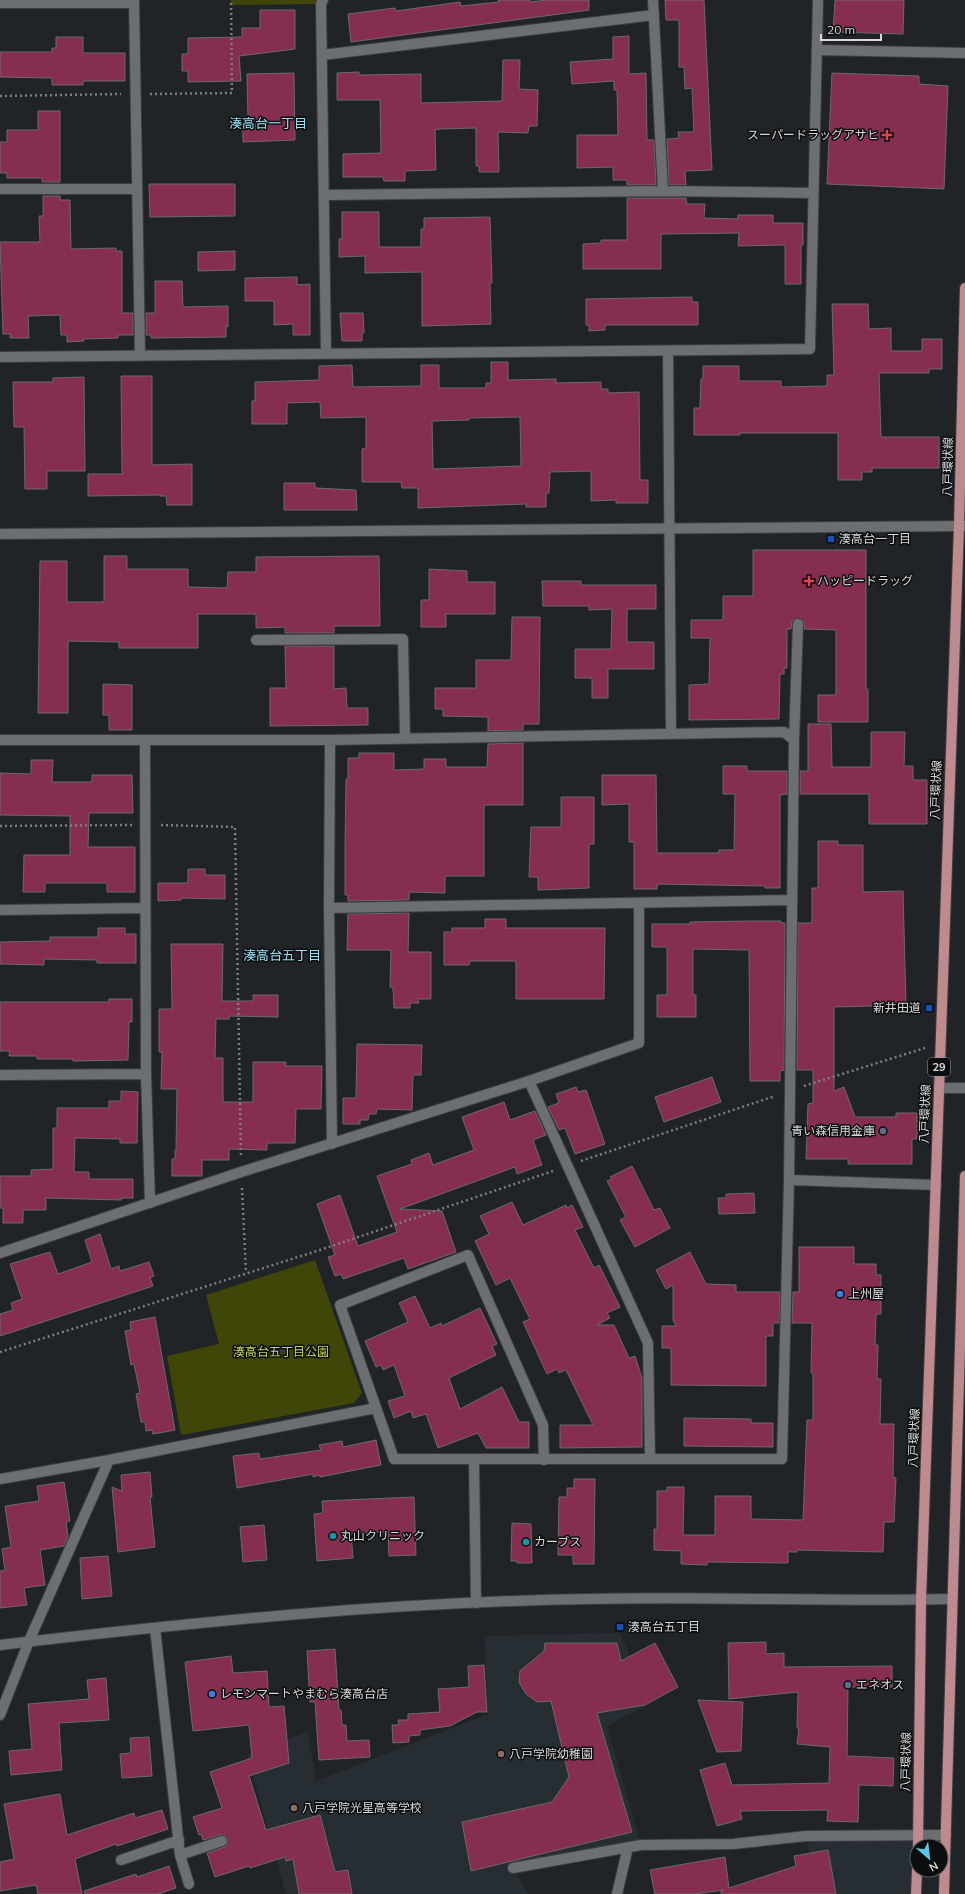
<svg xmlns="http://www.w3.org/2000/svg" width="965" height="1894" font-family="Mulish,'Noto Sans JP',sans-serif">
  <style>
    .built { fill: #262d33 }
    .green { fill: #404508 }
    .building { fill: #862e50; stroke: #6d696a; fill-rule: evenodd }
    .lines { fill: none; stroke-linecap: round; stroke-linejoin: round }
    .minor-casing { stroke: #3c3e40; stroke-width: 12 }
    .tertiary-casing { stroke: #3c3e40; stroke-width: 12 }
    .primary-casing { stroke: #3c3e40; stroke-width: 12 }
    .path { stroke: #7c7e80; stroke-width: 2.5; stroke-dasharray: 2 3; stroke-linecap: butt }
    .minor { stroke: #6c6f71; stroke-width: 10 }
    .tertiary { stroke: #6c6f71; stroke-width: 10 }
    .primary { stroke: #be8a8e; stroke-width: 10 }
    .health-dot { fill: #e0444e; stroke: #0c0d0e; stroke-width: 1.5 }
    .transit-dot { fill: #1a4fb4; stroke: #0c0d0e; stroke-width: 1.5 }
    .service-dot { fill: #5c6f8a; stroke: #0c0d0e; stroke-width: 1.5 }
    .shop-dot { fill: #3f7fe0; stroke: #0c0d0e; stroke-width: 1.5 }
    .culture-dot { fill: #0f9aa8; stroke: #0c0d0e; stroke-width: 1.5 }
    .education-dot { fill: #8d6e63; stroke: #0c0d0e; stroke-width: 1.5 }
    .labels { text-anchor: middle; stroke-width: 3; stroke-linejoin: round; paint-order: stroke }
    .shield { fill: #0c0d0e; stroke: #9a9c9d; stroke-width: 1 }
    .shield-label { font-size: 11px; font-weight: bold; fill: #d7d9da }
    .poi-label { font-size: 12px; fill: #d7d9da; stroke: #0c0d0e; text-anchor: start }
    .street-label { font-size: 12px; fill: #d7d9da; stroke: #0c0d0e }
    .park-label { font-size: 12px; fill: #c9d653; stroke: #0c0d0e }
    .neighbourhood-label { font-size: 13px; fill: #96e1f7; stroke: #0c0d0e }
  </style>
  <rect width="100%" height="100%" fill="#212426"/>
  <path class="built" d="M619,1633L653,1702L607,1726L641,1845L513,1868L529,1894H286L247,1755L308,1731L316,1781L488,1714L484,1636Z
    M806,1836H918L916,1894H814L816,1893Z"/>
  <path class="green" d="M231,0H323L321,4L231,5Z
    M315,1260L362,1393L354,1403L181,1435L167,1356L219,1344L206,1295Z"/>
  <path class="building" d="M498,0H530V2L547,0H589V10L351,42L348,14L395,8L396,11L460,2L461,6L499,2Z
    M665,0H704L712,170L685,171L686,185H669L667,139L679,138L678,132H694L692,88L685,89L684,67H679V20H666Z
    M835,0H904L903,34L833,32Z
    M260,10H295V49L239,56L241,81L188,82V71H182V54H188V38L242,37V28H260Z
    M629,36V74L646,73L647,140H654L656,185H627V180H613V167L577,168V135H618L617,90H614V81L572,84L570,62L613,59V37Z
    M56,37H83V53H125V81H83V85H52V78L0,77V52H52V48H56Z
    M503,60H520L519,89L538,90L537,126H529L528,133L498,132L499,172H479V166H476V128L440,129L435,130L436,170L405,171V181H384L383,177H343V154L381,153L380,100H337V73L359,72V75L421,74V103L502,101Z
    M294,73L295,140L243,142V118H248L247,74Z
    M832,73L919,76V84L948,86L944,189L827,184Z
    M38,111H60V182H42V178H7V173H0V142H7V130H38Z
    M149,184H235V216L150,217Z
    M43,196H60V200H70L71,249L116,248V251H122V313H133V335H118V338L83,339L84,341L67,342V335H61L60,315L28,316L29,338H10V334H3L0,242H40L39,216H43Z
    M627,198H686L687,204H705L704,218L738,219V215H773V223H803V245H801V284H785V245L738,246L739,233L661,234V269H583V244L601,243V240H627Z
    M342,212H379V247H421V229H424V218L490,217L492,283H490L491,324L422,326V272L365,273V256L339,257V239H342Z
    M235,251V270L198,271V252Z
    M297,277V285L310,284V335H293V324L274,325V301H245V278Z
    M155,281H182L183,307L228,306V327L226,326V337L151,338V335H146V313H155Z
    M692,297V302H698V325H605V330L589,331V325H586V299Z
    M832,304H868L869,329L891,328V351H922V339H942V369H929V373H879L881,437H939V468H872V472H862V480H838V433H740V435H694V408H700L701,379H703V366H739V381H781V387L827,386V375H834Z
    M340,313H363L364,333H362V341H342Z
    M491,362H508V380L556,379V383L601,382V389H608V393L639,392L640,480H648V503H616V500L591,501V471L550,472L549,493H546V507H526V504L418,508V488H402L401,482H362V449L366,448V417L321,418L320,402L287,403V424H252V401H255V382L319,380V366L352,365L353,387L421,386V365H439V388H486V383H491ZM520,417L521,466L433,469L432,421L469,420V418Z
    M121,376H152V465L192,464V505H167L166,496H160V495L88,496V474H122Z
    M84,377L85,471H47V489H25L24,427H14L13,382H53V378Z
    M284,483H315V488L356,490L357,510H284Z
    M753,550H866V689H868V722H818V695H836V630L804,629V621L798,618L792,621L791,629H787V668H784V674H780L779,719L689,720V685L709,684L710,638H691V620H723V596H753Z
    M104,556H127V569H188V587L227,588L228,572H256V557L379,556L380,626H334V633H285V627L256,628V614H198V648H119V642L68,641V713H38L40,561H67V602H104Z
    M429,569L467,571V582H495V614H446V627H421V600H429Z
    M542,581H581V585H656V609H627V642H654V669H608V698H592V678H575V649H611L612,609L589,610V606H543Z
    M512,617H540L539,724H523V730L488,731V717L443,716V709H435V688H476V660H511Z
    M285,646H334V689L346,688L347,708H368V725L270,726V688H286Z
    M103,684L132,685V730H109V715H103Z
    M808,724H831L832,767H871V732H905L904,766H913V780H927V824H869V794H800V771H808Z
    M523,743V805H484V876H445V893L409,892V900L348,901V895H345V846L346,779H348V758H359V753H394V770L424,769V759H446V767H487L488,744Z
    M31,760H53L52,782H92V775H132L133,813H89L88,847H135V892H107V883H45V892H23L24,855H70V816L0,815V773L31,774Z
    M723,766H747V771H787V794L780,795V888H765V886L657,884V889H634V842H629V804L602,805V775H656L657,853H719V850H734L735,794H723Z
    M561,797H594V844H589V888L538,890V877H529L531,827H561Z
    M818,841H838V845H863V892L903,891L906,1005L834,1007V1091L844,1087L855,1117H896V1113H917V1139H912V1164H848V1159H806L808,1104L813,1103V1070H797L798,923H812V888H818Z
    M188,869H205V875H225V899L181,898V900L158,901V883H188Z
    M409,913L408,952H431V999H418L419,1003H410V1008H394L393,988L390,987L391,950H347L348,914Z
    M485,919H506V928H605L604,999H516V961H470L469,965H444V932H452V928H485Z
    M750,921H781V923H785L784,1070L780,1071V1081H750L749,950L693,949V995H696V1017H657V995H667V947H652V924H690V922Z
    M98,928H125V934H136V963H97V960L44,959V965L0,964V942L50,941V937H98Z
    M171,944H223L222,1001H253V995H278V1017L229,1016V1019H216L215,1058H223V1102H253V1062H286V1066H322L321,1109H296L295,1143H267V1150L229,1149V1160H202V1176H172V1159H175V1150H176L177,1089H161L162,1052H159V1009H172Z
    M109,999H132V1022H129L128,1060L73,1061V1059H37V1056H9L10,1051H0V1002H109Z
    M357,1044L422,1045L421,1075H413L412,1110L377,1109L376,1114H369L368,1120H360V1124H343V1098H356Z
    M712,1077L721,1102L664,1122L655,1097Z
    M576,1087L578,1092L586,1090L605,1144L575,1154L565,1128L559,1130L548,1107L559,1103L556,1094Z
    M121,1091L138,1092L137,1143H120V1139L75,1138L74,1172H89V1179H133V1198H121V1200L46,1198V1210H23V1223H3V1208H0V1176H31V1170L53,1169V1128H57V1108H109V1101H121Z
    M504,1102L510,1120L535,1111L546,1135L533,1140L542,1165L517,1174L515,1167L400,1209L442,1211L456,1252L408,1269L404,1258L343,1279L341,1274L335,1276L328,1257L335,1255L317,1204L340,1195L358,1246L397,1232L377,1176L412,1164L411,1160L429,1153L433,1165L474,1150L462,1117Z
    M632,1166L654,1210L660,1208L670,1228L635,1247L620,1220L626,1217L607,1181L612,1179L610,1177Z
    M754,1193L755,1213L719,1214L718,1198H726V1194Z
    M512,1202L523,1225L566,1205L567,1208L572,1205L583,1227L575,1230L594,1268L599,1265L620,1307L607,1313L610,1318L597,1325H614L629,1358L635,1356L642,1378V1447L560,1448V1425H593L566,1370L559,1373L557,1369L547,1374L523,1322L530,1319L510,1278L496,1285L475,1241L489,1234L480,1216Z
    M100,1234L111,1269L119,1266L120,1271L149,1262L154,1276L150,1278L153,1286L0,1336V1314L13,1310L11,1303L22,1299L10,1264L50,1252L58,1274L92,1262L85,1240Z
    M799,1247H854V1264H876V1275H881V1314H876L875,1345H878L877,1379H881L880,1424H894L893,1477L896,1478L894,1522H884L883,1552L797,1550V1552H788V1563L707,1562V1565L681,1564V1551L654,1550V1529H657V1491H667V1487H684L683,1535H715V1496H751V1519L803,1520L807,1420H813V1373H811L812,1323H792L793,1292H799Z
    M690,1252L706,1284L736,1285V1292H780L779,1323H773V1336H766V1386L671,1385V1348H662V1326H676L673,1320V1285L666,1289L656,1270Z
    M415,1296L430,1328L441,1323L442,1326L480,1308L497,1344L492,1346L496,1355L449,1378L460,1409L502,1387L519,1422H529V1448H486L478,1433L438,1448L426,1414L413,1418L411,1411L394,1418L388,1401L405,1396L394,1365L383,1370L381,1365L376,1367L365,1341L408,1322L399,1303Z
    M155,1317L175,1430L153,1434L152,1430L146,1431L145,1422H141L136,1394L140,1393L134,1364L131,1365L125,1331L131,1330L130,1322Z
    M684,1418L751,1419V1423H773V1447L684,1446Z
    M376,1440L381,1465L320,1477V1475L313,1477V1474L237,1488L233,1456L259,1453L260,1459L321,1450L319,1445L342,1441L343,1447Z
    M150,1472L152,1497H150L155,1547L118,1552L112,1487L122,1491L121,1475Z
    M574,1479H595L594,1564H573V1555H558L559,1497H567V1488H574Z
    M64,1482L70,1521L66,1522L68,1536L64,1546L40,1550L45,1585L24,1588L27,1605L0,1608V1571L5,1570L2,1549L11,1547L5,1506L39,1501L37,1486Z
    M414,1497L416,1555L389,1556L388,1532L351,1533L353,1558L317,1561L314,1514L323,1513L322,1501Z
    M512,1523L531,1524L532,1563H517V1561H511Z
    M264,1525L267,1560L243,1562L240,1527Z
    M108,1556L112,1596L82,1599L80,1558Z
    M766,1642V1654L784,1653V1667L892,1666V1687H848L847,1756L894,1758L893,1786L859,1785L858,1822L827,1821L828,1810L740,1811L742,1819L717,1826L700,1770L725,1763L732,1785L829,1783L830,1747L797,1744L799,1728H797L798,1692L729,1699L728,1643Z
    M545,1643H617L621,1661L655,1643L678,1687L645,1705L597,1713L632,1832L471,1871L462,1822L552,1802L569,1777L551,1701L537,1702L526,1694L519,1682L520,1671L544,1651Z
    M335,1649L339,1710H341L342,1725H346L347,1741L369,1740L370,1757L319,1760L315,1702H310L307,1651Z
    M231,1656L233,1673L267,1671L269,1707L284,1706L289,1763L249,1776L266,1830L320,1815L335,1872L348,1870L352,1894H299L293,1859L286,1861L285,1857L250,1868L249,1866L215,1877L207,1853L227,1846L228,1839L224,1835H220L203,1840L201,1834L199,1835L193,1817L222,1808L210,1772L252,1758L249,1725L193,1731L185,1662Z
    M484,1665L487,1712H477L450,1726L420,1730V1735L409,1736V1742L393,1743L392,1725H399L398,1720H408V1714L440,1712L438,1689L469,1687L468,1666Z
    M106,1678L109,1720L59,1723L62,1770L11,1775L9,1751L32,1749L28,1704L89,1699L87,1680Z
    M698,1700L743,1702L741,1751L717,1752Z
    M149,1737L152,1776L122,1778L120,1754L131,1753L130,1738Z
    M60,1794L67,1835L134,1813L135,1818L162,1810L168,1829L117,1846L116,1844L75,1859L82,1894H38L36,1885L0,1891V1862L14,1859L4,1804Z
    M828,1850L836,1894H721V1891L724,1890L695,1894H655L650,1870L725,1857L729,1888L796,1866L794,1856Z
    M169,1866L176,1888L158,1894H85L84,1891L136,1874L137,1877Z"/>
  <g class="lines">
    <defs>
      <path id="minor" d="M134,0L140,355
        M323,0L321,4L326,354
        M653,0L663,191
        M0,3H134
        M817,50L965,53
        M322,55L654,15
        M0,189H136
        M324,195L663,191L813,193
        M668,351L671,734
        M0,357L810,349L818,0
        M256,640L403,639L405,738
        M0,740H330L784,732L794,740L789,1180L782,1459H394L340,1305L468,1255L543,1425L544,1460
        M145,740L146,1074L150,1203
        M330,740L329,908L332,1144
        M794,740L798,624
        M329,908L791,900
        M0,910L144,908
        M0,1075L146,1074
        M529,1081L648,1343L650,1459
        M939,1088H965
        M789,1180L936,1185
        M0,1253L241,1172L529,1081L639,1043V903
        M109,1460L376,1408
        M474,1460L476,1603
        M0,1479L109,1460L29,1641L0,1715
        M155,1628L180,1855L189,1884
        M180,1855L222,1841
        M121,1860L179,1840
        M513,1868L641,1845L733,1844L806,1836L946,1835
        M617,1894L628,1847"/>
      <path id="tertiary" d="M0,534L965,526
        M0,1645C195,1622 391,1602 588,1599C709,1596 831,1602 952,1599"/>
      <path id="primary" d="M918,1846L921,1600L959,526L965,288
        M916,1894L917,1870
        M944,1894L965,1176"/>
    </defs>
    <use href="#minor" class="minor-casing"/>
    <use href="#tertiary" class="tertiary-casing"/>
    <use href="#primary" class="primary-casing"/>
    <path class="path" d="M150,94L232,93L231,0
      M0,96L121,94
      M161,825L235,827L241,1157
      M0,826L132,825
      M804,1086L925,1048
      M581,1161L775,1096
      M242,1188L246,1273
      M0,1352L320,1250L553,1171"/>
    <use href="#minor" class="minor"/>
    <use href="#tertiary" class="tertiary"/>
    <use href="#primary" class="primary"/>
  </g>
  <g class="health-dot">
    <path d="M885 129h4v4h4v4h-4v4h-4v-4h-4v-4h4z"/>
    <path d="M807 575h4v4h4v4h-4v4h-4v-4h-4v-4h4z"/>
  </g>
  <g class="transit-dot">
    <rect x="827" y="535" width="8" height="8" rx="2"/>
    <rect x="925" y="1004" width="8" height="8" rx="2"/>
    <rect x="616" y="1623" width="8" height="8" rx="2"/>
  </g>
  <g class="service-dot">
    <circle cx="883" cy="1131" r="4"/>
    <circle cx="848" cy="1685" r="4"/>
  </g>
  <g class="shop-dot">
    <circle cx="840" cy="1294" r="4"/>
    <circle cx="212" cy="1694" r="4"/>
  </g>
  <g class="culture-dot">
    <circle cx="333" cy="1536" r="4"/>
    <circle cx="526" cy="1542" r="4"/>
  </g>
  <g class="education-dot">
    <circle cx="501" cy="1754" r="4"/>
    <circle cx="294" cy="1808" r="4"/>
  </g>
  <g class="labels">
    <rect class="shield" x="928" y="1058" width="22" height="18" rx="3"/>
    <g class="shield-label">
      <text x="939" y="1071">29</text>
    </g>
    <g class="poi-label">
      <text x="879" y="139" text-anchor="end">スーパードラッグアサヒ</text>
      <text x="839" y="543">湊高台一丁目</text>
      <text x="817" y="585">ハッピードラッグ</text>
      <text x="921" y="1012" text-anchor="end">新井田道</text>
      <text x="875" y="1135" text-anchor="end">青い森信用金庫</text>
      <text x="848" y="1298">上州屋</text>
      <text x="341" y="1540">丸山クリニック</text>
      <text x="534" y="1546">カーブス</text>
      <text x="628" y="1631">湊高台五丁目</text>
      <text x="856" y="1689">エネオス</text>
      <text x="220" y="1698">レモンマートやまむら湊高台店</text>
      <text x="509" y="1758">八戸学院幼稚園</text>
      <text x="302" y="1812">八戸学院光星高等学校</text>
    </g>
    <g class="street-label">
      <text transform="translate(948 467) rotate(-89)" y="4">八戸環状線</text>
      <text transform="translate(936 790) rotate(-88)" y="4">八戸環状線</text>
      <text transform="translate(925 1114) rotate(-88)" y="4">八戸環状線</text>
      <text transform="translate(914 1438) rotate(-88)" y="4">八戸環状線</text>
      <text transform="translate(906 1762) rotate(-89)" y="4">八戸環状線</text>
    </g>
    <g class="park-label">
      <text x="281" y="1356">湊高台五丁目公園</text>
    </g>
    <g class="neighbourhood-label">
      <text x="268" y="128">湊高台一丁目</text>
      <text x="282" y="960">湊高台五丁目</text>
    </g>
  </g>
  <g transform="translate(929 1858) rotate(152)"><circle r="19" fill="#0c0d0e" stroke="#5d5f60"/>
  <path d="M0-3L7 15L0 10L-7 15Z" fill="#5ac8e6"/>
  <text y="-6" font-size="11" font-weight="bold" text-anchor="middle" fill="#d7d9da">N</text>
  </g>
  <path d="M821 34v6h60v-6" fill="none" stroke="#d7d9da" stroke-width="2"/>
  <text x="827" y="34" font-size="12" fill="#d7d9da" stroke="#0c0d0e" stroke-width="3" paint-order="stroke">20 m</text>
</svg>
